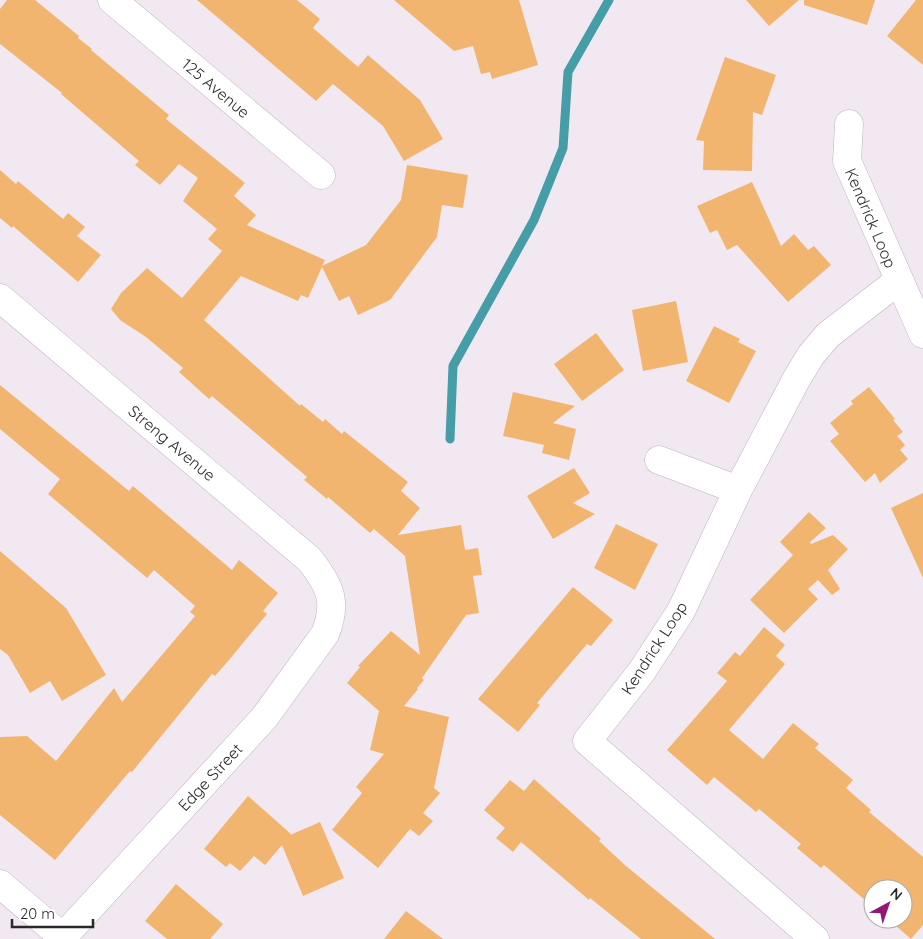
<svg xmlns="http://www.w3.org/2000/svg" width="923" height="939" font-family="Quicksand,sans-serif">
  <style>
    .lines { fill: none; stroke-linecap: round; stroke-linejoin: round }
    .stream { stroke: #459da7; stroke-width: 9 }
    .building { fill: #f2b570 }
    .street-casing { stroke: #bdb4bd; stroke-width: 29 }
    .secondary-casing { stroke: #bdb4bd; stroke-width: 29 }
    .street { stroke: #fff; stroke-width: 28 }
    .secondary { stroke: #fff; stroke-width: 28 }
    .labels { text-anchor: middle; stroke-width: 5; stroke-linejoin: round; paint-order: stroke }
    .street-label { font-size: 16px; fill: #2b272b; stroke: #fff }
  </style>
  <rect width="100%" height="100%" fill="#f2e8f2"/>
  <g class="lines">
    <path class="stream" d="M450,439L453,366L534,220L563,148L568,72L609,0"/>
  </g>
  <path class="building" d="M7,0H35L79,36L78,38L92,49L91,50L169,115L166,119L245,183L234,196L256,215L247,225L325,260L322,266L366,245L401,200L407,165L468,175L463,208L442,205L437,237L390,300L358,315L349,296L339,301L322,267L308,298L301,295L298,301L241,276L204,320L300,406L301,404L323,422L325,419L342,434L344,431L408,482L401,491L420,508L398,535L461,525L465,550L478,548L482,575L473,576L479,613L466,615L422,678L424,680L417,688L418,689L404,706L449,717L434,788L440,793L423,813L433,821L419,836L410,829L378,868L332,830L362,793L356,787L384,754L370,750L379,711L347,683L360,667L358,666L391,631L420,655L405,556L374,529L370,533L328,497L327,499L304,480L307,477L212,396L209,399L179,372L183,368L146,337L120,320L111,309L121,293L147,268L182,298L222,251L208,239L217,229L183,201L198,178L179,164L160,185L135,165L139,161L61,94L62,93L0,44V9Z
    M197,0H297L320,19L313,28L358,67L368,55L420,100L443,139L404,161L383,126L333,84L316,101Z
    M394,0H519L538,65L492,79L490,72L481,74L473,46L454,51Z
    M746,0H799L769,26Z
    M804,0H875L867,25L804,5Z
    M916,0H923V65L887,36Z
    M725,57L776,75L762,115L753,112L752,171L703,170L704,141L696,140Z
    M0,170L16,184L18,181L63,219L68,213L85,227L77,236L101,255L78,282L13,226L12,228L0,218Z
    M752,182L781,246L794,234L808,250L814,246L831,265L788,302L737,245L727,250L717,230L710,233L697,206Z
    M676,301L688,362L643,371L632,310Z
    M714,326L740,339L738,342L756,351L729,403L686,381Z
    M596,333L624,370L582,401L554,364Z
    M0,385L129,491L133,486L232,570L239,560L278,593L263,611L267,614L229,660L215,676L212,674L132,772L130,771L55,860L0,815V737L27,736L56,761L114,688L122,702L195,616L190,612L195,606L154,570L147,578L48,494L60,479L0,429Z
    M869,387L895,419L893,420L903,432L897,436L905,445L900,450L908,459L880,483L875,473L865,482L830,441L839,434L830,423L853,404L851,401Z
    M513,392L575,406L553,423L576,429L569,460L542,453L544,445L503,436Z
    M574,468L590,493L573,503L595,514L553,539L527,496Z
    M923,493V578L891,508Z
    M809,512L826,528L810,542L811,544L833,535L848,549L828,570L840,589L832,595L818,580L808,589L818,599L784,633L750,600L793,555L780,542Z
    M616,524L658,544L635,590L594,568Z
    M0,551L66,608L106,675L62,701L50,681L30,693L8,655L0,649Z
    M573,587L613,620L591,646L587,644L537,703L540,705L518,732L478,699Z
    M764,627L785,645L776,656L785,664L729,730L763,759L793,723L819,744L815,748L853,780L846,788L871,810L869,812L923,857V925L911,939L888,919H903V889H873V907L824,865L821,868L797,848L801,844L759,809L756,812L714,777L707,785L667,750L727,681L717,673L735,652L740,656Z
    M534,779L601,839L599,841L626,866L715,939H641L590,898L589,900L521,842L513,852L496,838L505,828L484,810L510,780L524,791Z
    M248,796L291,834L290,835L320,822L344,878L303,896L282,845L265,865L254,856L240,871L230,863L226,867L204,849Z
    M176,884L223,924L210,939H167L145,921Z
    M406,911L443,939H384Z"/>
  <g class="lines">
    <defs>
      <path id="street" d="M112,0L321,175
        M849,124L847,161L923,334
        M0,298L310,560C330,586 338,602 325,634L264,718L61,939
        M659,460L738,490
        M815,939L587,741L642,671L681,611L738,490L797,378L811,355L828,335L898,281"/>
      <path id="secondary" d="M0,884L65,939"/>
    </defs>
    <use href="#street" class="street-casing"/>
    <use href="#secondary" class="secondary-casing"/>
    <use href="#street" class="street"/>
    <use href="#secondary" class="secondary"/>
  </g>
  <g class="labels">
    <g class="street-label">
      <text transform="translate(216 88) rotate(40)" y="6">125 Avenue</text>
      <text transform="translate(871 218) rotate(67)" y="6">Kendrick Loop</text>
      <text transform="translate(172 443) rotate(40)" y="6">Streng Avenue</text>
      <text transform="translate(654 648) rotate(-57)" y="6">Kendrick Loop</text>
      <text transform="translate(210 777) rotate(-47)" y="6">Edge Street</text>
    </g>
  </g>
  <g transform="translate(888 904) rotate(40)"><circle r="24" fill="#ffffff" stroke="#aaa9aa"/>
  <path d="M0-4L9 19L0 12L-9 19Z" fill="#911876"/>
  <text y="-8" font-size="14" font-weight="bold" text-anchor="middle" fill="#2b272b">N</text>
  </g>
  <path d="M12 919v8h81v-8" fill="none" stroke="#2b272b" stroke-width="2.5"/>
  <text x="20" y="919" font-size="15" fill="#2b272b" stroke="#ffffff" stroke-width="4" paint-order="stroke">20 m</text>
</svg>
